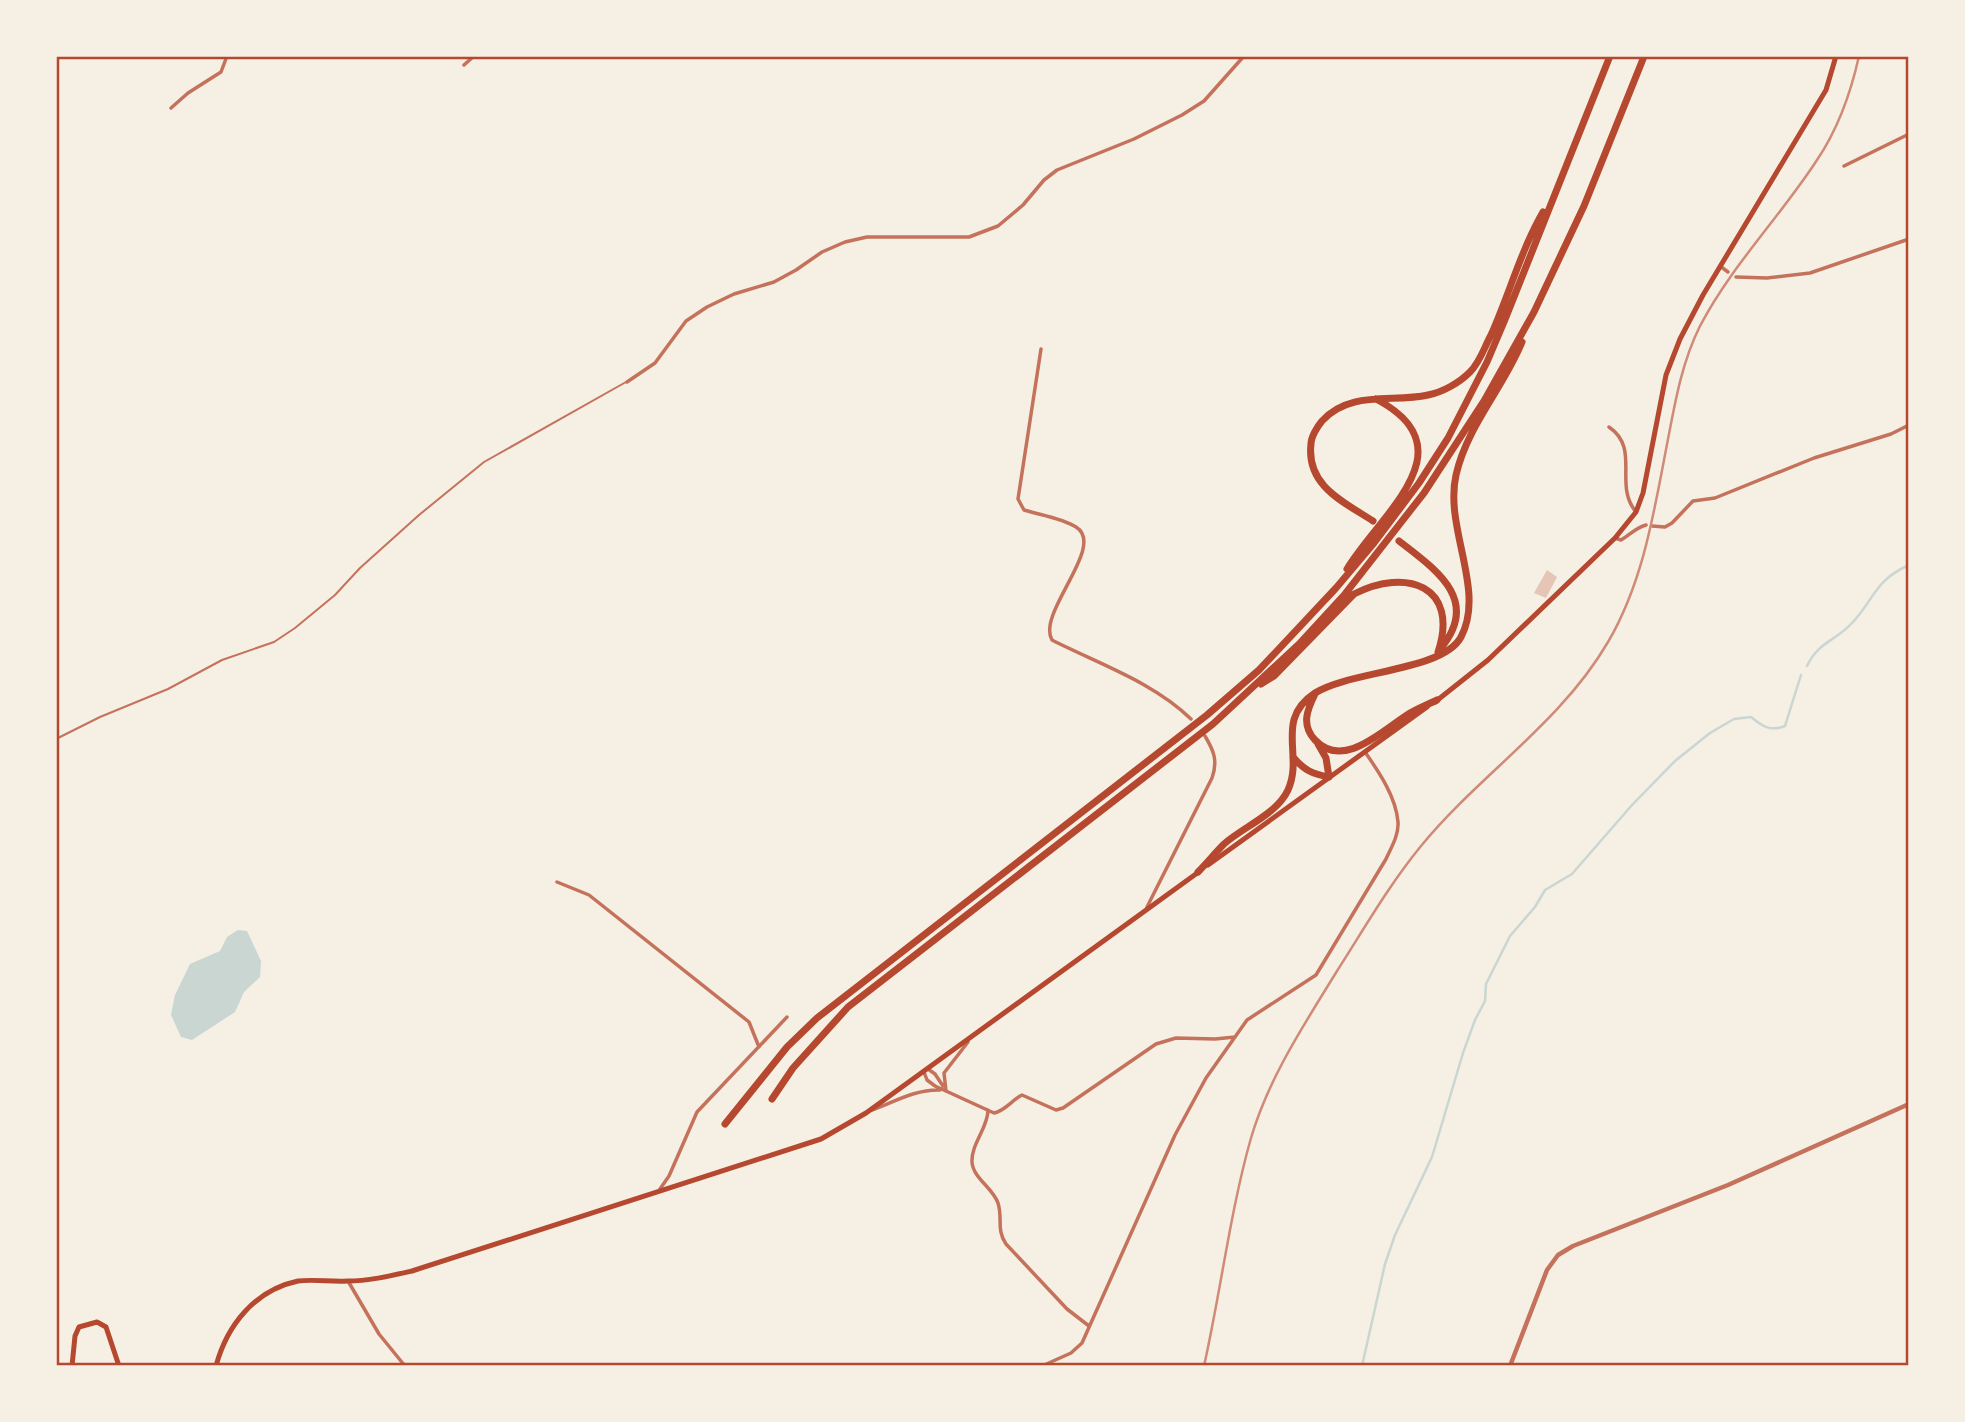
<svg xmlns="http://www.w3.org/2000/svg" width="1965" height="1422" font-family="Poppins,sans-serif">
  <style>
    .water { fill: #c9d6d2 }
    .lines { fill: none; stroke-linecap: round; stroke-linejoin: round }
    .stream { stroke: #c9d6d2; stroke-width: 2.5 }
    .building { fill: #e6c5b7 }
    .service { stroke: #c5725c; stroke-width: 2 }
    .minor { stroke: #c5725c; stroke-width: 3.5 }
    .tertiary { stroke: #c5725c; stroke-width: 4.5 }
    .secondary { stroke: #b5482f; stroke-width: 5 }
    .motorway { stroke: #b5482f; stroke-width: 7 }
    .rail { stroke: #cf8b77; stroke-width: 2.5 }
    .neatline { fill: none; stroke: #b5482f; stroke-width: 2.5 }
  </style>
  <rect width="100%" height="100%" fill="#f6efe4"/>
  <path class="water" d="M238,930L247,931L261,961L260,977L244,992L235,1012L192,1040L181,1037L171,1015L175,995L190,964L220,951L227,937Z"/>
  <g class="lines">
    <path class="stream" d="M1807,666C1819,641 1835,642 1853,622C1875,598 1874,581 1909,565
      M1362,1366L1385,1264L1395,1235L1432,1157L1463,1053L1475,1020L1485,1001L1486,984L1510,936L1535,907L1545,890L1572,874L1632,805L1675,761L1710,733L1734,719L1751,717C1762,726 1770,732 1785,726L1801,675"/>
  </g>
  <path class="building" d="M1547,570L1557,577L1546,598L1534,593Z"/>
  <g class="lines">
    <path class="service" d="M56,739L100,717L168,689L222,660L274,642L295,628L335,595L360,568L419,515L484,462L626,382"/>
    <path class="minor" d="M464,65L474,56
      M171,108L188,93L221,72L227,56
      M1844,166L1909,134
      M1720,266L1728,272
      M1736,277L1767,278L1810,273L1909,239
      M1041,349L1018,499L1024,510C1040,515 1062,518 1076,527C1107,546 1036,613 1052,640C1099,664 1153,682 1191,719
      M627,382L655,363L686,321L707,307L734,294L774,282L796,270L822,252L845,242L867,237H969L998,226L1023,205L1044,180L1057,170L1134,139L1182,115L1204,101L1244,56
      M1609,427C1641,449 1613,484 1636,512
      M1652,526L1665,527L1672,523L1693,501L1715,498L1814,458L1891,434L1909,425
      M1615,538L1621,540C1630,535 1635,528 1646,525
      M557,882L589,895L749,1022L759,1047
      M1147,907L1212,778C1218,761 1214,751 1205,736
      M928,1069L935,1074L943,1086
      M924,1072L927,1080L935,1086L994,1113C1005,1111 1012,1100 1022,1095L1056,1110L1063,1108L1156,1044L1176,1038L1215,1039L1235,1037
      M946,1091L944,1073L968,1042
      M872,1110C894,1102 916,1089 940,1090
      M988,1110C988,1128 971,1144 972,1162C973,1178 993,1188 998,1203C1003,1219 996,1229 1006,1244L1067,1309L1089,1326
      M660,1189L669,1176L697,1112L787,1017
      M348,1281L379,1334L405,1366
      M1042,1366L1071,1353L1082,1343L1175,1135L1206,1078L1247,1020L1316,975L1386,859C1391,848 1399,835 1398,822C1396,797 1379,772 1365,752"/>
    <path class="tertiary" d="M1510,1366L1547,1270L1558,1255L1573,1246L1728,1185L1909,1104"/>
    <path class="secondary" d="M1435,702L1488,660L1615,538L1636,512L1643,493L1666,375L1680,339L1703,295L1826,90L1836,56
      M1208,865L1427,707
      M72,1366L75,1336L79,1327L97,1322L106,1327L119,1366
      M216,1366C227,1325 255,1290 298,1281C314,1279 331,1282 347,1281C369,1281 390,1276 412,1271L821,1139L866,1113L1200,871"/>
    <path class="motorway" d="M1373,521C1344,502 1306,486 1311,444C1311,437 1317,427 1322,421C1350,390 1392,403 1428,395C1443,392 1459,383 1470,372C1480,362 1484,348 1491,335C1509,295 1521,250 1543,212
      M1399,541C1435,569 1482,600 1440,649
      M1347,569C1380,514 1471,449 1376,399
      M1261,684L1274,676L1354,594C1406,567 1460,586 1438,652
      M1315,694C1307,710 1301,725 1315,740C1343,770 1382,731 1407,715C1416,709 1427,705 1437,700
      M1293,757C1304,770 1312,774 1329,777L1326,758L1318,744
      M1198,872C1207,863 1215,853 1224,844C1243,827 1277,814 1288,790C1304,755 1274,720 1315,693C1349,671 1443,671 1461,637C1486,590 1444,528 1456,475C1467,426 1504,387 1522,342
      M772,1099L793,1068L848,1007L1213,724L1299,644L1345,594L1424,493L1484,401L1534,312L1584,206L1643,59
      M725,1124L787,1047L817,1018L1207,715L1259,670L1336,588L1374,543L1419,483L1448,438L1487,362L1504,322L1610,56"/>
    <path class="rail" d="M1204,1366C1221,1290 1230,1212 1251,1138C1269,1077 1304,1025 1337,971C1364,929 1389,885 1421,846C1479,775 1561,723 1608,642C1645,579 1655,505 1669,434C1676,397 1683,360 1700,326C1732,265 1780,217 1817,160C1838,129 1851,92 1859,56"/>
  </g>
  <rect width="1965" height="1422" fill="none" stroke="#f6efe4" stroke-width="116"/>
  <rect x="58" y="58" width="1849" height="1306" class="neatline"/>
</svg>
